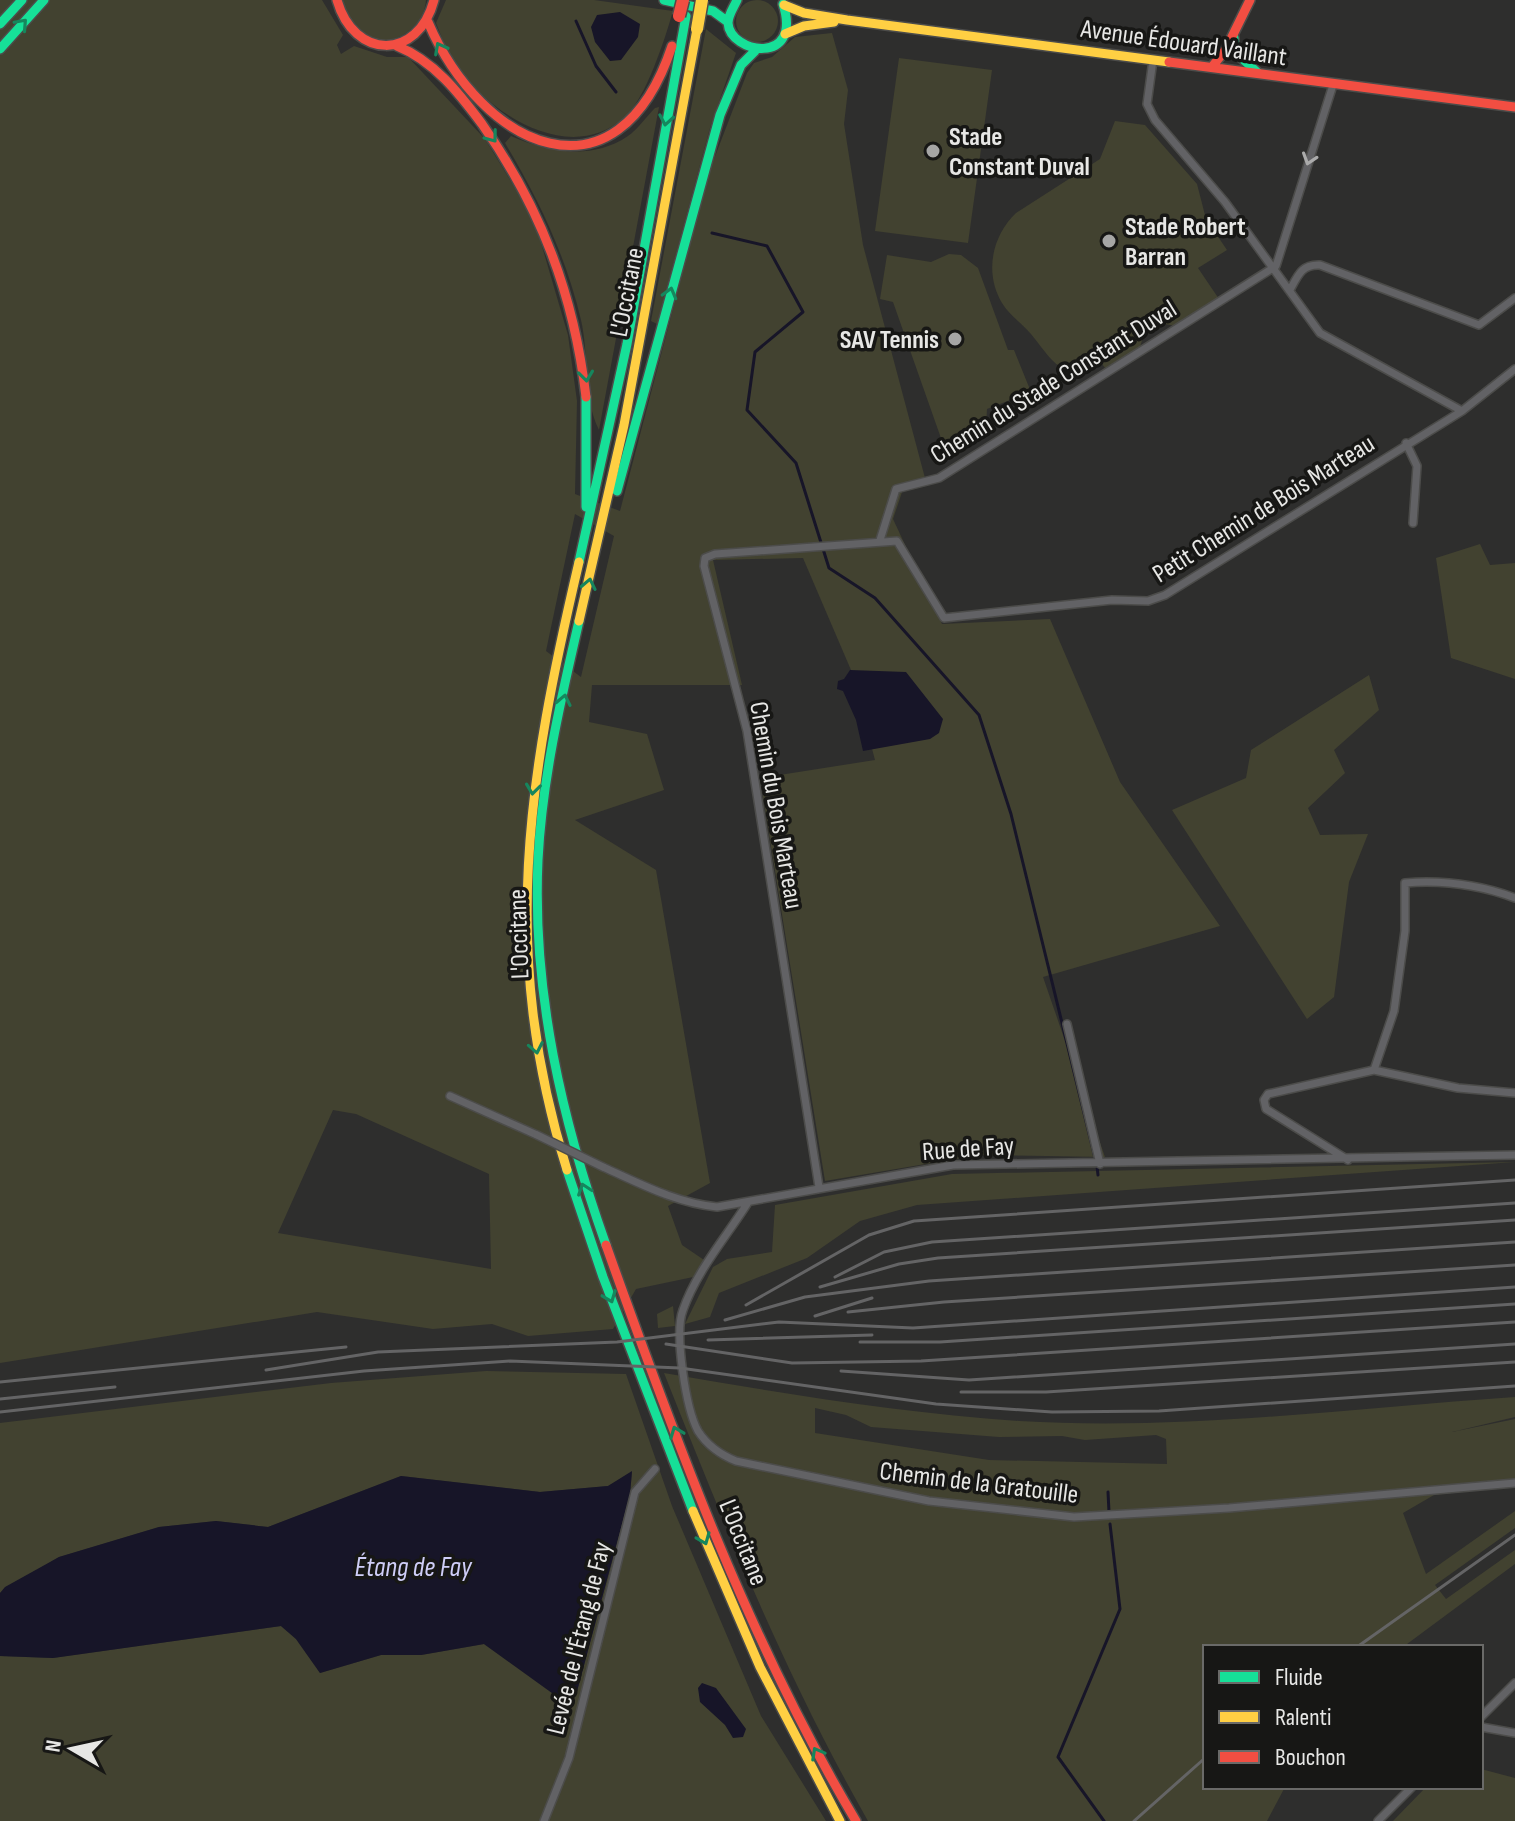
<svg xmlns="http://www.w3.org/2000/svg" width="1515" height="1821" font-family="'Sofia Sans Condensed',sans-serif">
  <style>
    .green { fill: #424230; fill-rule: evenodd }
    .water { fill: #171528 }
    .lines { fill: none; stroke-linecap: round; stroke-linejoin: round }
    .stream { stroke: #171528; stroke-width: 3 }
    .street-casing { stroke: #4c4c4a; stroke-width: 10 }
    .fast-casing { stroke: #4c4c4a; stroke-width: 12 }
    .slow-casing { stroke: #4c4c4a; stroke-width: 12 }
    .jam-casing { stroke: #4c4c4a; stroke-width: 12 }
    .street { stroke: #626265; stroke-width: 7 }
    .fast { stroke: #16e098; stroke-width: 9 }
    .slow { stroke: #ffcf43; stroke-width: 9 }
    .jam { stroke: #f24e42; stroke-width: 9 }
    .rail { stroke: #646465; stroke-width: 3 }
    .street-bridge-casing { stroke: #4c4c4a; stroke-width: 10; stroke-linecap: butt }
    .slow-bridge-casing { stroke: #4c4c4a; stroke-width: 15; stroke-linecap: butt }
    .jam-bridge-casing { stroke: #4c4c4a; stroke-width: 15; stroke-linecap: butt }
    .street-bridge { stroke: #626265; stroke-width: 7 }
    .slow-bridge { stroke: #ffcf43; stroke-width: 12 }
    .jam-bridge { stroke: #f24e42; stroke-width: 12 }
    .oneway { stroke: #16865d }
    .oneway2 { stroke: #ababab }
    .poi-dot { fill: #a6a6a5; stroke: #171715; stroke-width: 3 }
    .labels { text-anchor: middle; stroke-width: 7; stroke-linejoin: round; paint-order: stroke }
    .street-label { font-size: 26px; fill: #e7e7e5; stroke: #171715 }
    .poi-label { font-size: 26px; font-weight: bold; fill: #e7e7e5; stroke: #171715; text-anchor: start }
    .water-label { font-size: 28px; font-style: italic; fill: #cfcef7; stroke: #171715 }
  </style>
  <rect width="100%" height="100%" fill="#2e2e2d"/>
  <path class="green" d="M0,0H322L343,35L337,45L341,54L354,46L387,57H408L485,139L534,219L568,335L577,401L575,494L620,511L709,172L747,73L754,63L772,57L795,37L832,33L848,90L844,124L863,245L925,478L902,492L893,519L942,624L1050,619L1120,782L1220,926L1043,977L1105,1157L979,1155L825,1181L760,778L875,760L851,670L803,558L713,560L742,685H592L589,722L647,734L664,790L575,820L656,870L710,1183L668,1206L682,1245L707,1262L698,1276L636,1289L613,1329L528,1336L492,1324L433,1329L317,1312L0,1363ZM575,514L614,536L581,677L546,651ZM333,1110L356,1114L489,1174L491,1269L278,1233Z
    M341,0H426C424,36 373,58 350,24C346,18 344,7 341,0Z
    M446,0H594L673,11C665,39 646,98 625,117C569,167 487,113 454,62C446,50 441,35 436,23Z
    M736 21a21 21 0 1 1 42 0a21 21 0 1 1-42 0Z
    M706,29L736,53L710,128L657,324L651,321Z
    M899,58L992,70L968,243L875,231Z
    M659,107L599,430C583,398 589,354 581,320C566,256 538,198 505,143L511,136C548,152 591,161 628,136C638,129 646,117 655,108Z
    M1115,121L1145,125L1197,184L1206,219L1227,250L1198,268L1219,299L1175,326L1165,324L1143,337L1140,347L1105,368L1100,361C1060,382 1054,362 1031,334C1022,323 1010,316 1002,303C984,273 992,236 1016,213L1100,159Z
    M949,254L961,255L978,268L1008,350H1014L1031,392L987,409L986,427L942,441L893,302L880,299L887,255L931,262Z
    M1480,544L1490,565L1515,563V679L1451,658L1436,558Z
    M1369,675L1379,710L1334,750L1345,773L1308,808L1320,835L1368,834L1349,882L1334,997L1307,1019L1172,810L1246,778L1251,750Z
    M1515,1162L917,1205L860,1221L807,1258L719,1293L710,1317L685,1324L713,1267L727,1259L772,1252L775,1205L952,1174Z
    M673,1306L675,1326L658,1328L657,1314Z
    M486,1371L626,1374L672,1506L761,1716L826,1821H0V1656L53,1658L281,1626L296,1639L320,1673L381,1655H421L484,1644L559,1698L576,1695L630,1494L632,1472L608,1486L540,1492L401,1476L268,1527L216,1521L159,1527L59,1557L0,1593V1423L331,1383Z
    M664,1373C780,1393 901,1413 1019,1421C1183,1431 1351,1408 1515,1397V1417L1452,1432L1515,1419V1486L1434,1495L1403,1513L1426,1574L1515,1511V1528L1435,1585L1446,1599L1515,1550V1564L1403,1647H1205V1787H1285L1267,1821H868C786,1677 725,1527 664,1373ZM815,1408L846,1415L871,1427L999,1437L1062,1436L1085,1440L1156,1435L1166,1439L1167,1464L989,1460L815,1433Z
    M1481,1769L1515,1778V1821H1393L1426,1787H1481Z"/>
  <path class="water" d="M620,12L640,24L638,37L621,60L610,61L595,42L591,27L597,15Z
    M850,670L906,672L943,719L939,733L930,739L863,751L856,720L843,691L837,689L838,681L844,679Z
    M632,1471L630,1494L576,1695L559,1698L484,1644L421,1655H381L320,1673L296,1639L281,1626L53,1658L0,1656V1593L5,1587L59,1557L159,1527L216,1521L268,1527L401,1476L540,1492L608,1486Z
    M702,1683L716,1688L746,1729L743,1737L733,1738L725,1725L700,1702L698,1688Z"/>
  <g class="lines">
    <path class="stream" d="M576,21L596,66L616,92
      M712,233L767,246L803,312L755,352L747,410L796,463L829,568L875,598L979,715L1011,814L1095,1158
      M1097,1166L1098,1175
      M1108,1492L1109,1512
      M1104,1821L1058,1757L1120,1609L1110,1524"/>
    <defs>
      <path id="street" d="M1153,60L1147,104L1155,120L1225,202L1320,333L1462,411L1515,369
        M1290,290C1298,275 1302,264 1320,265L1479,325L1515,298
        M1406,443L1417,466L1413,523
        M880,540L896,489L939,478L1276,266L1333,85
        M1067,1024L1100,1164
        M1374,1070L1394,1011L1405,931V883C1441,880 1480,885 1515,898
        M450,1096L537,1135
        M1348,1160L1266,1109L1264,1100L1268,1094L1374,1070L1458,1088L1515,1093
        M603,1167C641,1184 676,1203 717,1207L953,1165L1515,1155
        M819,1187L747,731L704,566L705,558L715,554L897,541L944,618L1112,600L1148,601L1165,595L1462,411
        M747,1204C726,1237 696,1272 683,1310C674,1333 686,1409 698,1431C707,1445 721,1455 736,1461L929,1501L1074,1517L1229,1508L1515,1483
        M1481,1717L1515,1683
        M1481,1727L1515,1733
        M544,1821L569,1758L635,1492L655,1469
        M1378,1821L1412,1787"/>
      <path id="fast" d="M664,0L713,11L728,22
        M737,0C734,7 728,15 728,23C730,54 803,66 783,4
        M0,24L22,0
        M1234,38V51L1258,73
        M0,49L44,0
        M617,491L720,115L741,65L755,51
        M586,507V397
        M579,562L627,344L686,16
        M579,621C561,699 542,779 538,860C532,992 562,1121 606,1245
        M567,1170L603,1277L693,1511"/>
      <path id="slow" d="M784,5L804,13L847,20L1169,62
        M785,34L804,26L834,22
        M579,621L624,425L697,29
        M567,1170C499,951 528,779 579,562
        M693,1511L760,1667L840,1821"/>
      <path id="jam" d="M337,0C354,60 418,61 434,0
        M428,22C482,148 617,211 672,46
        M397,46C434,61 459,93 482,124C541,208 574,295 586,397
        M1169,62L1515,107
        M1212,67L1226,49L1250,0
        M606,1245C676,1442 749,1642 856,1821"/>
    </defs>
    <use href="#street" class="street-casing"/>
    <use href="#fast" class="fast-casing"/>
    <use href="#slow" class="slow-casing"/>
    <use href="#jam" class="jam-casing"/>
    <use href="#street" class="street"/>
    <use href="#fast" class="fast"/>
    <use href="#slow" class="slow"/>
    <use href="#jam" class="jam"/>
    <path class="rail" d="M835,1277L884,1252L932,1242L1515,1203
      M820,1287L899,1264L938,1258L1515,1220
      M746,1305L869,1235L914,1221L1515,1180
      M848,1312L944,1302L1515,1265
      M815,1316L872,1298
      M725,1320L805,1297L929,1281L1515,1242
      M708,1340L872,1335
      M860,1342H940L1515,1304
      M666,1344L792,1363L921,1361L1515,1322
      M266,1370L378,1352L617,1342L779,1322L913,1328L1515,1287
      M841,1371L969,1380L1515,1344
      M0,1382L346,1347
      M961,1392H1046L1515,1362
      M0,1399L115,1387
      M0,1412L364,1371L510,1361L680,1368L936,1404L1052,1412L1159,1411L1515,1386
      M1357,1647L1515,1535
      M1134,1821L1205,1758"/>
    <defs>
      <path id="street-bridge" d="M537,1135L603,1167"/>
      <path id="slow-bridge" d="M697,29L702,0"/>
      <path id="jam-bridge" d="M679,16L683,0"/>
    </defs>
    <use href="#street-bridge" class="street-bridge-casing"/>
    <use href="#slow-bridge" class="slow-bridge-casing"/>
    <use href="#jam-bridge" class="jam-bridge-casing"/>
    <use href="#street-bridge" class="street-bridge"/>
    <use href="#slow-bridge" class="slow-bridge"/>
    <use href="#jam-bridge" class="jam-bridge"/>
  </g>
  <defs><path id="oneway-chevron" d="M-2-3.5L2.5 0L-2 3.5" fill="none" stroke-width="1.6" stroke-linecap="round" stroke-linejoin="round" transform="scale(2)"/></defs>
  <g class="oneway">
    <use href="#oneway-chevron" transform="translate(22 24) rotate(-48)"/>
    <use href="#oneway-chevron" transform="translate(440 48) rotate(-118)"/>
    <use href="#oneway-chevron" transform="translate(666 120) rotate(100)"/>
    <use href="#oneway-chevron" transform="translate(492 137) rotate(53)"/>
    <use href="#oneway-chevron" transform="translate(670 293) rotate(-75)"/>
    <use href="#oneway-chevron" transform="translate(586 376) rotate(83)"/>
    <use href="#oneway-chevron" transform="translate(589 584) rotate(-78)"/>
    <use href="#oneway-chevron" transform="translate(564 700) rotate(-78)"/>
    <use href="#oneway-chevron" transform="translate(533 789) rotate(97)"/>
    <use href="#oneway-chevron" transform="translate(536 1048) rotate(79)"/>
    <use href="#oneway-chevron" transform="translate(584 1189) rotate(-109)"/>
    <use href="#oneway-chevron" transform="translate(610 1297) rotate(69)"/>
    <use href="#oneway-chevron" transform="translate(676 1432) rotate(-111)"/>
    <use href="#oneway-chevron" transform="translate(704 1539) rotate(68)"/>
    <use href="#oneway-chevron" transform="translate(817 1753) rotate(-119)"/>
  </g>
  <use class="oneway2" href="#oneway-chevron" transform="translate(1309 159) rotate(108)"/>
  <g class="poi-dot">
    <circle cx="933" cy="151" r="8"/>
    <circle cx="1109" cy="241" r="8"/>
    <circle cx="955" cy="339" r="8"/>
  </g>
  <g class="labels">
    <g class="street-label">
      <text transform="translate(1184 42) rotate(8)" y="9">Avenue Édouard Vaillant</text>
      <text transform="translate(626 292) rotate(-79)" y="9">L'Occitane</text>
      <text transform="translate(1053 381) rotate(-32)" y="9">Chemin du Stade Constant Duval</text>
      <text transform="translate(1263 508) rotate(-32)" y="9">Petit Chemin de Bois Marteau</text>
      <text transform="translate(777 805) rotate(80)" y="9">Chemin du Bois Marteau</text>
      <text transform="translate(518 934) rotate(-92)" y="9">L'Occitane</text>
      <text transform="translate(968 1148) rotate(-4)" y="9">Rue de Fay</text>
      <text transform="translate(979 1482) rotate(7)" y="9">Chemin de la Gratouille</text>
      <text transform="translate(744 1542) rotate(68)" y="9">L'Occitane</text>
      <text transform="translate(578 1638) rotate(-76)" y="9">Levée de l'Étang de Fay</text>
    </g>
    <g class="poi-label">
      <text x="949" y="145">Stade<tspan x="949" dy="30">Constant Duval</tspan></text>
      <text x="1125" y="235">Stade Robert<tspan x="1125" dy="30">Barran</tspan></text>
      <text x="939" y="348" text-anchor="end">SAV Tennis</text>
    </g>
    <g class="water-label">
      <text x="413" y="1576">Étang de Fay</text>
    </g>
  </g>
  <rect x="1203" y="1645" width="280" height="144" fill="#171715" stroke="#6a6a68" stroke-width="2"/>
  <rect x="1219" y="1671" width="40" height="12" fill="#16e098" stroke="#6a6a68" stroke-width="2"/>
  <text x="1275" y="1685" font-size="24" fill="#e7e7e5">Fluide</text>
  <rect x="1219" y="1711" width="40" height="12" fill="#ffcf43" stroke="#6a6a68" stroke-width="2"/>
  <text x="1275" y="1725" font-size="24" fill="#e7e7e5">Ralenti</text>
  <rect x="1219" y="1751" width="40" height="12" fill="#f24e42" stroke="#6a6a68" stroke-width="2"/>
  <text x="1275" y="1765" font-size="24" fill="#e7e7e5">Bouchon</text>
  <g transform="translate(72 1749) rotate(279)" stroke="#171715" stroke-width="6" paint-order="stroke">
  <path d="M0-6L14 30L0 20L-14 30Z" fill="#e7e7e5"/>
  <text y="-12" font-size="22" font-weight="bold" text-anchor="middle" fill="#e7e7e5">N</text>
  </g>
</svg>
